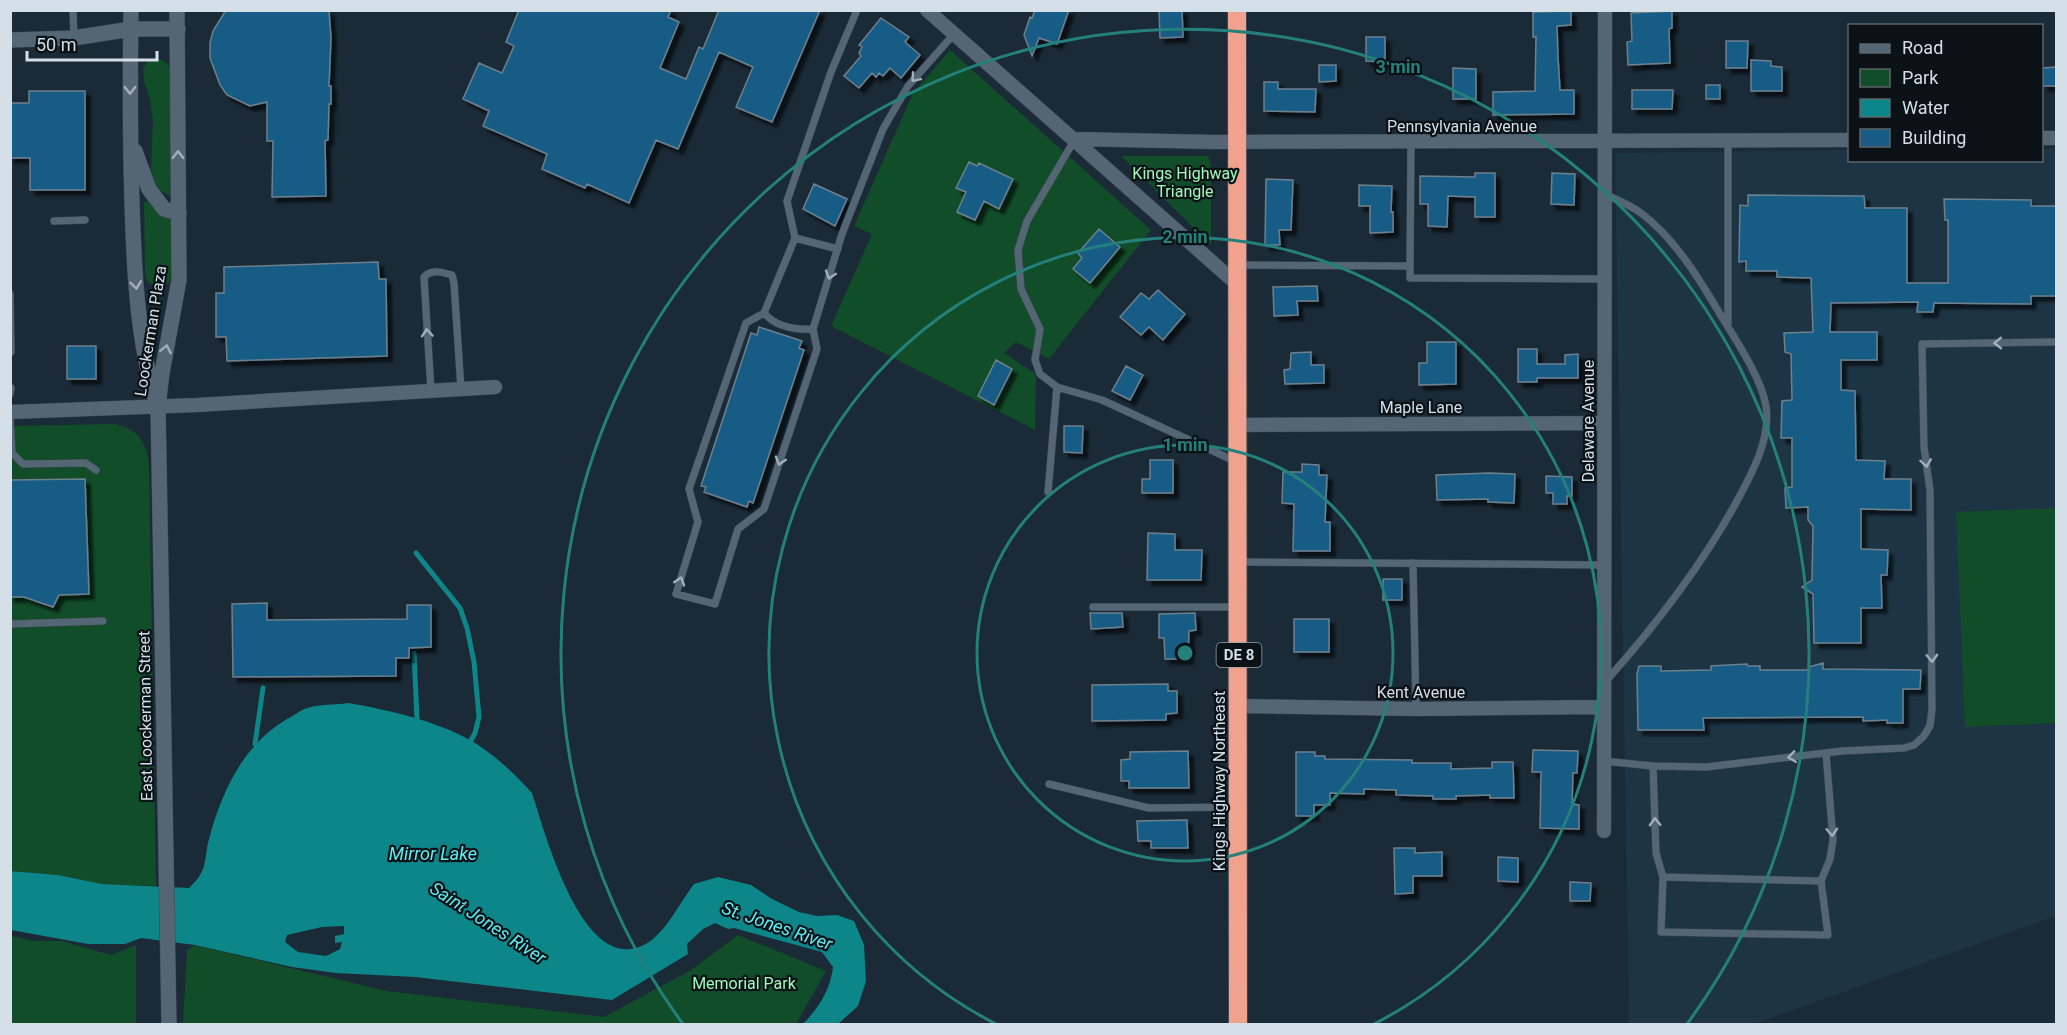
<svg xmlns="http://www.w3.org/2000/svg" width="2067" height="1035" font-family="Roboto,sans-serif">
  <style>
    .built { fill: #1d3444 }
    .green { fill: #124d29 }
    .water { fill: #0c8689; fill-rule: evenodd }
    .lines { fill: none; stroke-linecap: round; stroke-linejoin: round }
    .stream { stroke: #0c8689; stroke-width: 5 }
    .building { fill: #185b85; stroke: #6d808e; stroke-width: 1.5; filter: url(#shadow) }
    .lane-casing { stroke: #3a4752; stroke-width: 8 }
    .street-casing { stroke: #3a4752; stroke-width: 15 }
    .secondary-casing { stroke: #3a4752; stroke-width: 16 }
    .highway-casing { stroke: #3a4752; stroke-width: 20 }
    .lane { stroke: #546674; stroke-width: 7 }
    .street { stroke: #546674; stroke-width: 14 }
    .secondary { stroke: #546674; stroke-width: 15 }
    .highway { stroke: #f0a28f; stroke-width: 18 }
    .oneway { stroke: #a1afb9 }
    .ring { fill: none; stroke: #23807a; stroke-width: 3 }
    .labels { text-anchor: middle; stroke-width: 4.5; stroke-linejoin: round; paint-order: stroke }
    .shield { fill: #0b1217; stroke: #98a2a9; stroke-width: 1.5 }
    .shield-label { font-size: 15px; font-weight: bold; fill: #d5dfe7 }
    .street-label { font-size: 16px; fill: #d5dfe7; stroke: #0b1217 }
    .park-label { font-size: 16px; fill: #a0fab9; stroke: #0b1217 }
    .water-label { font-size: 18px; font-style: italic; fill: #5ceff3; stroke: #0b1217 }
    .centre { fill: #23807a; stroke: #0b1217; stroke-width: 3 }
    .ring-label { font-size: 18px; text-anchor: middle; font-weight: bold; fill: #23807a; stroke: #0b1217; stroke-width: 4.5; stroke-linejoin: round; paint-order: stroke }
  </style>
  <defs>
    <filter id="shadow"><feDropShadow dx="5" dy="5" stdDeviation="1.5" flood-color="#0009"/></filter>
  </defs>
  <rect width="100%" height="100%" fill="#1a2a36"/>
  <path class="built" d="M2056,148V916L1754,1024H1629L1615,153L1849,150L1850,160H2042V149Z"/>
  <path class="green" d="M950,50L1151,230L1049,359L1016,342L1004,353L1036,374L1035,430L831,326L872,234L854,226L913,93Z
    M160,59L167,63L171,70L172,191L170,196L157,189L151,169L153,120L150,99L144,81L143,69L148,60Z
    M1121,156H1208L1211,164V245Z
    M150,201L169,217L172,224V273L169,283L161,286L148,283L145,274L144,202Z
    M115,424C138,430 146,440 149,464L156,886L102,884L58,875L11,871L10,426Z
    M2056,508V723L1965,727L1956,512Z
    M738,935L826,971L796,1024H183L187,950L195,945L387,991L604,1017L691,970Z
    M11,936L34,941H62L111,955L136,945V1024H11Z"/>
  <path class="water" d="M348,703C385,709 436,721 468,739C492,752 514,773 532,793C545,832 584,984 649,942C668,929 680,902 694,884L718,877L751,885L772,899L799,912L817,916L837,915L854,921L864,945L866,981L858,1006L838,1024H803C819,1007 830,991 833,967L822,952L734,928L728,929L715,923L703,929L687,944L688,954L612,1000L415,977L336,973L292,967L195,945L141,938L125,944H88L11,930L10,871L58,875L102,884L189,888C209,869 203,862 209,839C222,791 243,745 287,719C294,716 300,710 307,708C319,704 336,705 348,703ZM344,926V934L335,936V943L342,942L340,949L326,956L298,952L285,942L287,935L322,927Z"/>
  <g class="lines">
    <path class="stream" d="M416,553L460,608L467,628L474,662L479,717L475,733L469,744
      M414,653L417,720L415,725
      M255,744L263,688"/>
  </g>
  <path class="building" d="M226,10L329,11L331,38L329,86H331V104H329L328,140L325,141L326,196L272,197L273,141H267V102L250,106L227,95L220,85L210,58V43L213,31Z
    M519,10H671L668,17L679,22L660,68L686,79L699,47L703,49L719,10H820L772,122L736,107L753,67L719,52L678,149L656,140L629,203L587,184L585,188L542,169L547,154L483,126L489,111L463,99L479,63L502,73L514,46L506,42Z
    M1035,10H1069L1057,44L1039,38L1032,56L1024,35L1030,17L1032,18Z
    M1159,10H1182L1183,37L1160,38Z
    M1571,11V25L1557,26L1558,57L1560,90H1574V114L1493,115V92L1535,91L1536,37H1533V12Z
    M1672,11V28L1669,29L1670,63L1628,65L1627,42L1632,41L1631,13Z
    M881,18L909,37L905,42L920,55L901,78L890,68L883,76L879,73L876,77L872,73L859,88L844,76L861,56L859,53L862,47L859,45Z
    M1366,37H1385V62L1366,61Z
    M1726,41H1748L1747,68H1726Z
    M1751,60L1771,61V66L1782,67V91H1751Z
    M1319,65H1336V81L1319,82Z
    M2056,67V86H2043L2042,68Z
    M1453,68L1476,69V99H1453Z
    M1264,82H1278V89H1316L1315,112L1264,111Z
    M1706,85H1720V99H1706Z
    M1632,90H1673L1672,109H1632Z
    M29,91H85V190H30V158H10V103H29Z
    M969,162L977,166L979,163L1013,179L999,209L984,201L975,220L957,212L966,192L956,188Z
    M1475,173H1495V217H1475V197L1448,196L1447,227L1428,226V204H1420V176L1475,177Z
    M1552,173L1575,174L1574,205L1551,204Z
    M1266,179L1293,180L1291,230H1279L1280,245H1265Z
    M814,184L847,199L835,226L803,209Z
    M1359,185L1392,186L1391,212H1393V232L1370,233V206H1359Z
    M1748,195L1864,196L1865,208H1907V283H1948V220H1945L1944,199L2031,200V206H2056V296H2031V304L1934,303L1933,312H1917L1918,302L1831,303L1830,332H1877V360H1841V390L1855,391L1856,460L1885,461L1884,479H1911V510L1861,509V549L1888,550L1887,575H1881L1882,608H1861V643H1814L1813,594L1802,587L1812,580L1813,526L1808,520V507L1786,508L1785,488L1792,487V438H1781L1782,401L1792,400L1791,354L1785,352L1784,333L1813,332L1811,278L1777,277V271H1746V261L1739,262L1740,205L1748,206Z
    M1099,229L1120,247L1090,283L1073,269L1082,258L1078,253Z
    M378,262L379,279H386L387,356L227,361L226,337H216V293H224V267Z
    M1317,286L1318,301H1297L1298,315L1274,316L1273,287Z
    M1158,290L1185,314L1163,340L1149,327L1141,335L1120,317L1141,293L1149,299Z
    M759,327L802,341L799,348L804,350L753,503L749,501L747,507L704,492L706,487L701,486L751,333L757,335Z
    M1427,342H1456V384L1419,385V363H1427Z
    M67,346H96V379H67Z
    M1518,349H1537V364H1565V355L1578,354V378H1537V382H1518Z
    M1311,352V365H1324V383L1285,384L1284,370L1290,369L1291,353Z
    M996,360L1012,369L994,405L978,396Z
    M1126,366L1143,375L1130,400L1112,391Z
    M1064,426H1083L1082,453L1064,452Z
    M1150,460H1173V493H1142V479H1150Z
    M1302,464L1319,465V475H1327L1325,522H1330V551H1293L1294,504L1282,503L1283,472H1302Z
    M1489,473L1515,474L1514,503L1488,502V499L1437,500L1436,475Z
    M1546,476L1572,477V496H1567V504H1553V493H1546Z
    M85,479L89,594L59,595L53,607L24,597H10V480Z
    M1148,533L1175,534V550H1202L1201,580H1147Z
    M1383,579H1402V600H1383Z
    M267,603V620L407,619V605H431V647L409,648V658H396V676L233,677L232,604Z
    M1090,613H1122L1123,627L1091,629Z
    M1195,613L1196,630L1189,631L1188,659H1165L1164,638H1159V614Z
    M1294,619H1329V652H1294Z
    M1823,663V669L1921,670L1920,689H1903V723H1887V720L1863,721V717L1703,718L1704,730H1638L1637,674L1639,666H1661V671L1711,670V666L1747,664L1748,666H1760V670H1810L1809,667Z
    M1168,684V691H1177V713L1166,714V720L1092,721V685Z
    M1533,750L1578,751L1577,773H1573L1572,804L1579,805V829L1540,828L1541,772H1532Z
    M1188,751L1189,788H1129V781H1121V760L1130,759V752Z
    M1296,752H1315V756H1325V759L1412,760V763H1451V769L1492,768V762H1513L1514,798H1490V795L1456,796V799H1433V796L1396,795V790L1364,789V794L1330,793V805H1314V816H1296Z
    M1187,820L1188,848H1151V841H1138L1137,821Z
    M1394,848H1415V853L1442,852V876H1413V893L1395,894Z
    M1498,857L1518,858V882L1498,881Z
    M1570,882L1591,883L1590,901H1570Z"/>
  <g class="lines">
    <defs>
      <path id="lane" d="M73,10L74,38
        M857,10L831,72L787,201L795,238L764,313L746,323L689,489L698,522L676,594L715,604L738,529L764,509L817,349L813,329L842,234L883,129L908,86L954,34
        M1075,139L1027,221L1018,250L1021,289L1040,329L1035,360L1040,374L1057,387L1102,400L1237,462
        M1605,194C1617,200 1630,205 1641,213C1673,237 1697,275 1717,309C1733,336 1761,376 1766,406C1771,439 1752,473 1737,501C1701,567 1656,625 1606,681
        M54,221L85,220
        M795,238L838,249
        M1238,265L1410,266V278L1605,279
        M1410,266L1411,142
        M10,294L11,352
        M764,313C776,327 795,330 813,329
        M1728,324V141
        M431,391L424,277C432,269 442,272 452,275L454,283L461,389
        M10,394L11,388
        M10,418L12,453L23,464L86,463L96,470
        M1048,492L1057,387
        M1239,562L1604,565
        M1413,563L1416,709
        M1093,607H1236
        M10,624L103,621
        M1603,761L1653,766L1706,767L1842,751L1904,748L1914,745L1923,737L1930,726L1932,709L1930,490L1924,447L1922,344L2056,342
        M1653,766L1656,853L1663,877L1661,932L1828,935L1821,881L1830,859L1833,840L1826,753
        M1049,784L1149,808L1236,807
        M1663,877L1821,881"/>
      <path id="street" d="M927,10L1238,285
        M2042,138H2056
        M1075,139L1214,142L1850,140
        M10,412L197,405L495,387
        M1238,425L1604,423
        M1239,706L1416,709L1603,707
        M1604,831L1605,10"/>
      <path id="secondary" d="M131,10C130,75 130,139 132,203C134,268 137,336 155,398
        M10,40L74,38L131,29H178
        M135,151L149,189L164,209L179,213
        M169,1024L158,406L162,373L179,280L177,10"/>
      <path id="highway" d="M1237,10L1238,1024"/>
    </defs>
    <use href="#lane" class="lane-casing"/>
    <use href="#street" class="street-casing"/>
    <use href="#secondary" class="secondary-casing"/>
    <use href="#highway" class="highway-casing"/>
    <use href="#lane" class="lane"/>
    <use href="#street" class="street"/>
    <use href="#secondary" class="secondary"/>
    <use href="#highway" class="highway"/>
  </g>
  <defs><path id="oneway-chevron" d="M-2-3.5L2.5 0L-2 3.5" fill="none" stroke-width="1.6" stroke-linecap="round" stroke-linejoin="round" transform="scale(1.5)"/></defs>
  <g class="oneway">
    <use href="#oneway-chevron" transform="translate(915 78) rotate(131)"/>
    <use href="#oneway-chevron" transform="translate(130 90) rotate(90)"/>
    <use href="#oneway-chevron" transform="translate(178 155) rotate(-90)"/>
    <use href="#oneway-chevron" transform="translate(830 275) rotate(108)"/>
    <use href="#oneway-chevron" transform="translate(136 285) rotate(83)"/>
    <use href="#oneway-chevron" transform="translate(427 333) rotate(-94)"/>
    <use href="#oneway-chevron" transform="translate(1998 343) rotate(179)"/>
    <use href="#oneway-chevron" transform="translate(166 349) rotate(-79)"/>
    <use href="#oneway-chevron" transform="translate(780 461) rotate(108)"/>
    <use href="#oneway-chevron" transform="translate(1926 463) rotate(82)"/>
    <use href="#oneway-chevron" transform="translate(680 581) rotate(-72)"/>
    <use href="#oneway-chevron" transform="translate(1932 658) rotate(88)"/>
    <use href="#oneway-chevron" transform="translate(1792 757) rotate(172)"/>
    <use href="#oneway-chevron" transform="translate(1655 822) rotate(-92)"/>
    <use href="#oneway-chevron" transform="translate(1832 832) rotate(87)"/>
  </g>
  <g class="ring">
    <circle cx="1185" cy="653" r="208"/>
    <path d="M996 1024A416 416 0 1 1 1374 1024"/>
    <path d="M683 1024A624 624 0 1 1 1687 1024"/>
  </g>
  <g class="labels">
    <rect class="shield" x="1216.5" y="643" width="45" height="24" rx="4.5"/>
    <g class="shield-label">
      <text x="1239" y="660">DE 8</text>
    </g>
    <g class="street-label">
      <text x="1462" y="132">Pennsylvania Avenue</text>
      <text transform="translate(150 331) rotate(-81)" y="6">Loockerman Plaza</text>
      <text x="1421" y="413">Maple Lane</text>
      <text transform="translate(1588 421) rotate(-90)" y="6">Delaware Avenue</text>
      <text x="1421" y="698">Kent Avenue</text>
      <text transform="translate(145 716) rotate(-91)" y="6">East Loockerman Street</text>
      <text transform="translate(1219 781) rotate(-90)" y="6">Kings Highway Northeast</text>
    </g>
    <g class="park-label">
      <text x="1185" y="179">Kings Highway<tspan x="1185" dy="18">Triangle</tspan></text>
      <text x="744" y="989">Memorial Park</text>
    </g>
    <g class="water-label">
      <text x="433" y="860">Mirror Lake</text>
      <text transform="translate(488 923) rotate(33)" y="6">Saint Jones River</text>
      <text transform="translate(777 926) rotate(19)" y="6">St. Jones River</text>
    </g>
  </g>
  <circle cx="1185" cy="653" r="9" class="centre"/>
  <g class="ring-label">
    <text x="1398" y="73">3 min</text>
    <text x="1185" y="243">2 min</text>
    <text x="1185" y="451">1 min</text>
  </g>
  <rect width="2067" height="1035" fill="none" stroke="#d5dfe7" stroke-width="24"/>
  <rect x="1848" y="24" width="195" height="138" fill="#0b1217" stroke="#5c646a" stroke-width="1.5"/>
  <rect x="1860" y="44" width="30" height="9" fill="#546674" stroke="#5c646a" stroke-width="1.5"/>
  <text x="1902" y="54" font-size="18" fill="#d5dfe7">Road</text>
  <rect x="1860" y="69" width="30" height="18" fill="#124d29" stroke="#5c646a" stroke-width="1.5"/>
  <text x="1902" y="84" font-size="18" fill="#d5dfe7">Park</text>
  <rect x="1860" y="99" width="30" height="18" fill="#0c8689" stroke="#5c646a" stroke-width="1.5"/>
  <text x="1902" y="114" font-size="18" fill="#d5dfe7">Water</text>
  <rect x="1860" y="129" width="30" height="18" fill="#185b85" stroke="#5c646a" stroke-width="1.5"/>
  <text x="1902" y="144" font-size="18" fill="#d5dfe7">Building</text>
  <path d="M27 51v9h130v-9" fill="none" stroke="#d5dfe7" stroke-width="3"/>
  <text x="36" y="51" font-size="18" fill="#d5dfe7" stroke="#0b1217" stroke-width="4.5" paint-order="stroke">50 m</text>
</svg>
